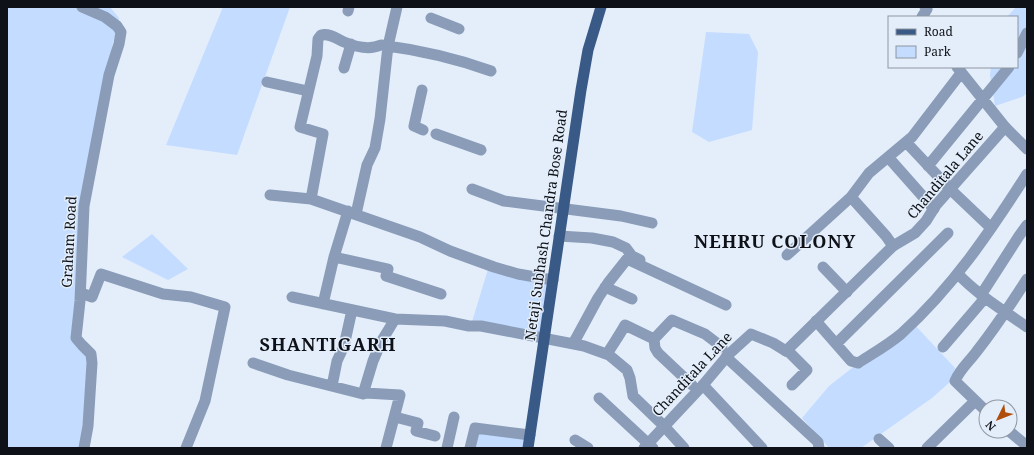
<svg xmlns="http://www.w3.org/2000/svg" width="1034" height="455" font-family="'Noto Serif',serif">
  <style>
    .green { fill: #c3dcff }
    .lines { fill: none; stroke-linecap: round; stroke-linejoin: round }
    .minor { stroke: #8a9cb7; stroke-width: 11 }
    .tertiary { stroke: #8a9cb7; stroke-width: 11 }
    .primary { stroke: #395986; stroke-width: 11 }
    .labels { text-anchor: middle; stroke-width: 3; stroke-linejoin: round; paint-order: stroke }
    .street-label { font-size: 14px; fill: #0e1218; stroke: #e4eefb }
    .district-label { font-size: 18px; font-weight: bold; letter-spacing: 1px; fill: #0e1218; stroke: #e4eefb }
  </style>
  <rect width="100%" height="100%" fill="#e4eefb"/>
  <path class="green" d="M7,7H110L119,18L118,29L113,42L92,157L73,338L89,354L82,448H7Z
    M223,7H290L237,155L166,145Z
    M1016,7H1027V93L1022,97L995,106L990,75L991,67H1017V17H1007Z
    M706,32L749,34L758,52L752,130L709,142L692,132Z
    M152,234L188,269L168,280L122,257Z
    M488,269L549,282L542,336L472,322Z
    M913,323L955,368L951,381L932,398L861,448H829L802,418L829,386L852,368L903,334Z
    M476,430L527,436L525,448H472Z"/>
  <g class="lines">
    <path class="minor" d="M348,11L349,7
      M922,17L927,9L925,7
      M431,18L459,29
      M1017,53L1027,33
      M957,67L1005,127
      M344,68L351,44
      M267,82L308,91
      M422,90L414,126L423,130
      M436,134L481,150
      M906,142L950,189L991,228
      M888,157L934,209
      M928,166L1009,67
      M472,189L504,201L621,216L652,223
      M270,195L311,199L420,237L450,251L494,267L518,274L553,280
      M851,197L886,236L893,246
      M311,199L323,134L300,127L317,56L318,39L321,35C330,33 337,39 344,42C356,47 370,50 381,45C419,50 455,58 491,71
      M356,214L367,165L375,148L380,119L388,46L397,7
      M559,236L592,238L613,242L626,248L632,256L640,260
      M787,255L851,197L869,173L912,137L961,73
      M334,257L388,269L386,276L441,294
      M823,267L847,292
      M958,274C978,295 1003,310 1027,327
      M605,287L632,299
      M81,293L92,297L101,274L163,294L191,297L225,307L205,401L186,448
      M981,295L1019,236L1027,225
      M292,297L395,319L445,321L469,326H481L584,346L609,355L627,370L630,378L633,396L664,426L684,448
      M323,304L334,257L348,211
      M816,321L851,361L858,363C872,354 888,345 901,334C952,288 990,232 1027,174
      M654,339L655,348L658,353L692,385
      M573,344L598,298L608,283L627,259L726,305
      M836,344L948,233
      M943,347L985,298
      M786,351L789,352L807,370L792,385
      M607,354C613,344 619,336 625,325L654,339L672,320L705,334L722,347
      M726,357L818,442L819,448
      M253,363L288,375L363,394L366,393L400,395L386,448
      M703,385L762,448
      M332,386L337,361L344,346L352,310
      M363,394L373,361L381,342L395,319
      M599,398L653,448
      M986,411L955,381C960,369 969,362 977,351C995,328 1011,304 1027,279
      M395,417L418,423L416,431L435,436
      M1009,431L1027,446
      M879,439L889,448
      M575,440L588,448
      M447,448L454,417
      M470,448L475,428L530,435
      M927,448L975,401"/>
    <path class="tertiary" d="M82,7L105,17L117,26L121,32L119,44L109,75L84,206L80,301L76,338L82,345L91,354L92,363L88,426L84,448
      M644,448L703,385L729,354L751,334L773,343L786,351L893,246L915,233L926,221L936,205L1005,127L1027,149"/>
    <path class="primary" d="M528,448L581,90L588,50L601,7"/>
  </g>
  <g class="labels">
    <g class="street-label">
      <text transform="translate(945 175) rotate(-50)" y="5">Chanditala Lane</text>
      <text transform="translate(546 225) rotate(-82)" y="5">Netaji Subhash Chandra Bose Road</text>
      <text transform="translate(69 242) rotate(-87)" y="5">Graham Road</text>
      <text transform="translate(692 374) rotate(-47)" y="5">Chanditala Lane</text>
    </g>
    <g class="district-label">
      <text x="775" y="248">NEHRU COLONY</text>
      <text x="328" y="351">SHANTIGARH</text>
    </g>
  </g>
  <rect width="1034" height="455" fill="none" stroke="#0e1218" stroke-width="16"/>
  <rect x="888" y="16" width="130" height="52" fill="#e4eefb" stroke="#8e96a0"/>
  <rect x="896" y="29" width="20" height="6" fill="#395986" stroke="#8e96a0"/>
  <text x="924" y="36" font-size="12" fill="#0e1218">Road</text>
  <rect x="896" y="46" width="20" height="12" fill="#c3dcff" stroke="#8e96a0"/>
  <text x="924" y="56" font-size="12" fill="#0e1218">Park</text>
  <g transform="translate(998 419) rotate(227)"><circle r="19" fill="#e4eefb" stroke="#8e96a0"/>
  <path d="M0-3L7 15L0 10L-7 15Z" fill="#af4e0c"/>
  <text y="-6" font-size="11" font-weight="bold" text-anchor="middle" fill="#0e1218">N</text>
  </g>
</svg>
